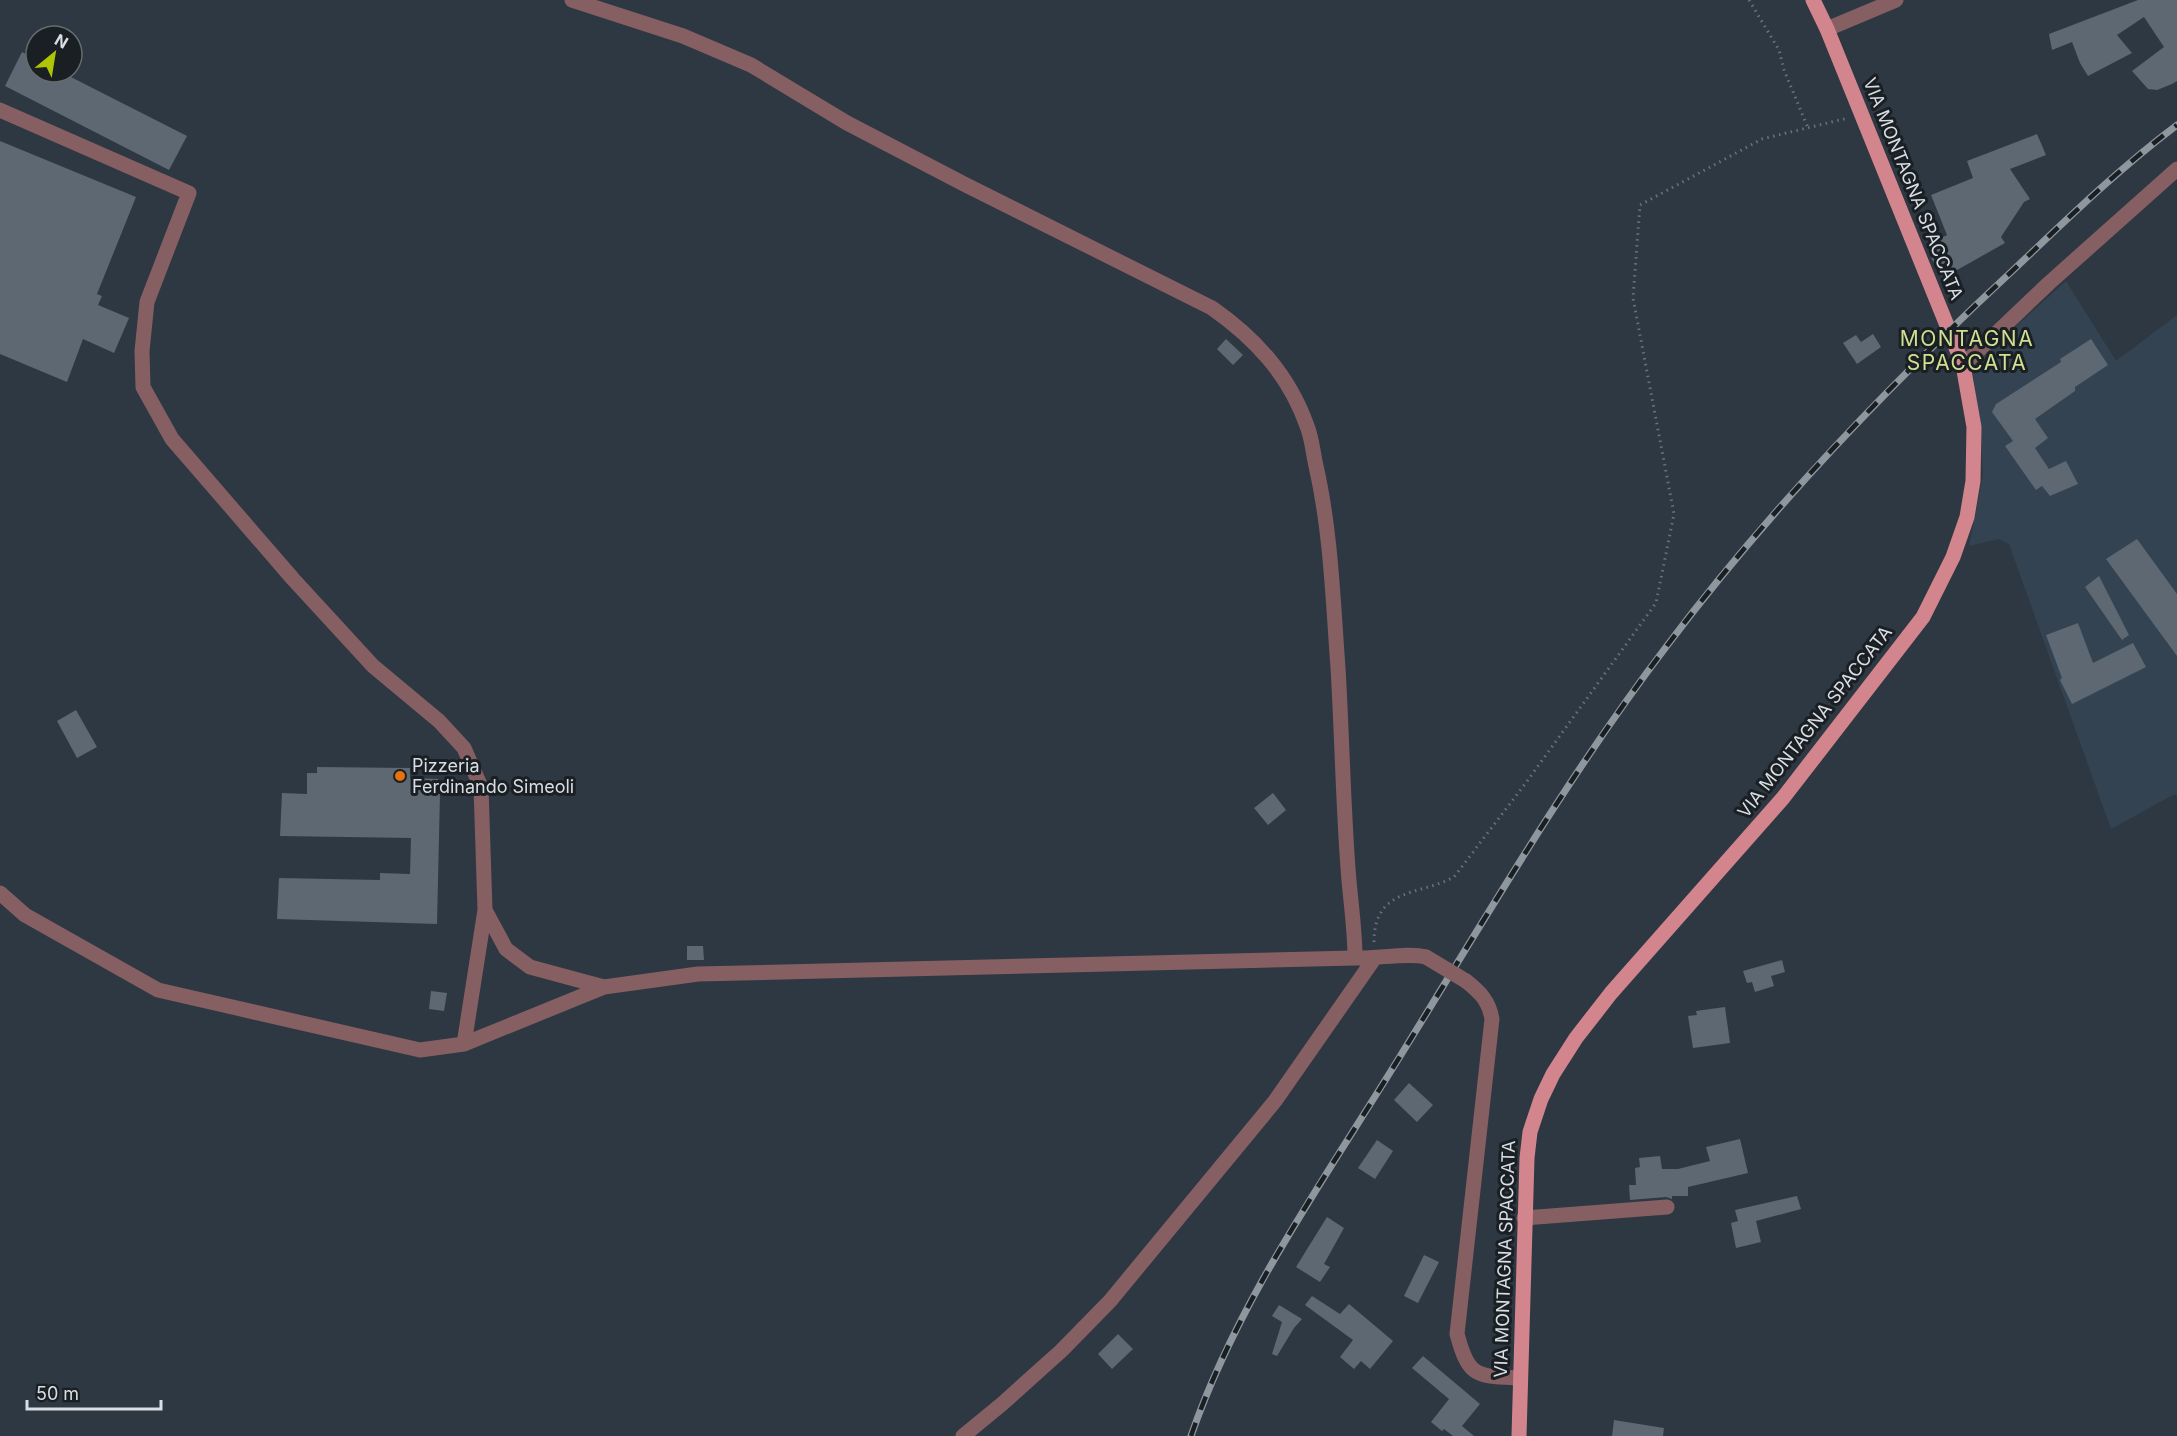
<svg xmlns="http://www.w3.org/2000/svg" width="2177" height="1436" font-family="Inter,sans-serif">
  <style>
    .built { fill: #344351 }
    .building { fill: #5d6872 }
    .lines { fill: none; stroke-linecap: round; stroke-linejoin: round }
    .path { stroke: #69727b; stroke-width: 3; stroke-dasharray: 1.5 4.5; stroke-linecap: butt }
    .minor { stroke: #865f63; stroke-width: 15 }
    .major { stroke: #d3858d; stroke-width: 15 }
    .rail-casing { stroke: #8e969e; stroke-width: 7 }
    .rail { stroke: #1a1f23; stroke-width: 4.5; stroke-dasharray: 14; stroke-linecap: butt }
    .minor-bridge { stroke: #865f63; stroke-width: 15 }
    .food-dot { fill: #e8710a; stroke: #1a1f23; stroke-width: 2 }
    .labels { text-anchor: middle; stroke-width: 6; stroke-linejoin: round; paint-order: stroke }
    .street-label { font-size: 18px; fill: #d8dee4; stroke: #1a1f23 }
    .poi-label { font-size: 18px; fill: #d8dee4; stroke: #1a1f23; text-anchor: start }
    .quarter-label { font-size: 21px; letter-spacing: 1.5px; fill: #d0df92; stroke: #1a1f23 }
  </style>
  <rect width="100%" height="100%" fill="#2e3842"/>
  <path class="built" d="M2066,281L2116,361L2177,315V796L2175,794L2111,829L2009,544L1999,539L1969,546L1983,475L1980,426L1972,366Z"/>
  <path class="building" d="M2138,0H2177V81L2172,84L2157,90L2148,89L2132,71L2164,47L2144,17L2117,35L2132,53L2088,76L2080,63L2072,42L2052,50L2049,34Z
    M22,52L36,59V72H61L187,136L169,170L5,86Z
    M2037,134L2046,155L2010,169L2030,199L2024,202L2001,237L2005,243L1943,278L1931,258L1938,253L1932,243L1947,235L1931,195L1973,178L1967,161Z
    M0,141L136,197L97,294L102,296L98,305L129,318L114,353L83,339L67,382L0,354Z
    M1873,334L1881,347L1857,364L1843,343L1856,335L1861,342Z
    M1226,339L1243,355L1233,365L1217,349Z
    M2091,339L2108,365L2075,387V391L2035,419L2048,438L2035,448L2049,469L2066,461L2078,484L2050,496L2042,486L2036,490L2005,446L2013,441L1992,412L1996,404L2061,362L2060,359Z
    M2137,539L2177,594V656L2106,559Z
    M2099,576L2129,635L2122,640L2085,587Z
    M2078,623L2093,663L2133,643L2146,667L2072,704L2060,680L2062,678L2046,635Z
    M76,710L97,747L77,758L57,721Z
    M317,767L410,768V778L438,779V794H440L437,924L277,919L279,878L380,880V873L410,874L411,838L280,836L282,793L307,794V773H317Z
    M1273,793L1286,810L1268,825L1254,808Z
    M687,946H703L704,960H687Z
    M1782,960L1785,972L1771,976L1774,986L1755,992L1752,982L1747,983L1743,971Z
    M431,991L447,993L444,1011L429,1009Z
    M1725,1007L1730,1043L1693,1048L1688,1016L1697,1015L1696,1011Z
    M1409,1083L1433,1105L1417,1122L1394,1100Z
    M1740,1139L1748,1173L1688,1187V1196H1672V1199L1666,1197L1630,1200L1629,1185H1636L1635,1168L1640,1167L1639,1158L1660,1156L1662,1169H1678L1710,1161L1706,1147Z
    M1377,1140L1393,1151L1375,1179L1358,1168Z
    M1797,1196L1801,1209L1756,1221L1761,1242L1736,1248L1731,1223L1738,1221L1735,1210Z
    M1327,1217L1344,1228L1324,1264L1330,1267L1320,1282L1296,1267Z
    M1424,1255L1439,1262L1418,1303L1404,1296Z
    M1312,1296L1340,1314L1349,1304L1393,1341L1370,1369L1361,1361L1354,1369L1340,1357L1353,1340L1305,1305Z
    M1279,1305L1302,1319L1294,1328L1277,1356L1272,1354L1282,1322L1272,1316Z
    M1118,1334L1133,1349L1112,1369L1098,1354Z
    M1423,1356L1480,1404L1462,1426L1474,1436H1453L1444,1429L1442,1431L1431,1422L1449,1399L1412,1368Z
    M1614,1420L1664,1428L1663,1436H1612Z"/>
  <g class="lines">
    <path class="path" d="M1749,0L1779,50L1784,70L1808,128
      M1374,942C1374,887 1419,896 1454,877L1525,784L1656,603L1674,514L1633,298L1640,205L1762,139L1848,118"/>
    <path class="minor" d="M572,0L683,36L751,65L847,123L964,184L1212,308C1256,339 1289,375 1307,426C1312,438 1313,453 1316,466C1331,532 1333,601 1338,668C1342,735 1343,801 1348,868C1350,898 1355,928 1355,958
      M1827,29L1896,0
      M0,110L189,193L147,302L142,351L143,387L172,439L293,579L373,666L439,721L464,748L481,787L485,910L506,949L530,967L604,987
      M1963,365L2048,284L2177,169
      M0,893L25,915L158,990L420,1050L464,1044L604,987L698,974L1355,958C1377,959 1408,952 1426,957
      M1466,981C1480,992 1489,1001 1492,1019L1457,1334C1469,1378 1476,1376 1520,1378
      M464,1044L485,910
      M1524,1218L1667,1207
      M963,1436L1002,1404L1061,1351L1110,1301L1275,1101L1374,959"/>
    <path class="major" d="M1519,1436L1527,1158L1530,1132L1541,1099L1553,1074L1576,1038L1611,993L1783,798L1923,617L1953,557L1967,517L1973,481L1974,427L1963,365L1827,29L1813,0"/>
    <defs>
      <path id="rail" d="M1191,1436C1238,1300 1324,1180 1399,1058C1485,919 1567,777 1666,647C1768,511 1885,389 2009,274C2063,223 2117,170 2177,125"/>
    </defs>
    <use href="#rail" class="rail-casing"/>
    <use href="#rail" class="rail"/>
    <path class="minor-bridge" d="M1426,957L1466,981"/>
  </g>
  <circle class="food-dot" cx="400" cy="776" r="6"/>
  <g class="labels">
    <g class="street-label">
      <text transform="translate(1913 189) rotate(68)" y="6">VIA MONTAGNA SPACCATA</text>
      <text transform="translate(1815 722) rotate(-52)" y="6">VIA MONTAGNA SPACCATA</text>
      <text transform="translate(1505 1259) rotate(-88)" y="6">VIA MONTAGNA SPACCATA</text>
    </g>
    <g class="poi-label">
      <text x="412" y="772">Pizzeria<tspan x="412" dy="21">Ferdinando Simeoli</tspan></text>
    </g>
    <g class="quarter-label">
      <text x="1967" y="346">MONTAGNA<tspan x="1967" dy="24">SPACCATA</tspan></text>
    </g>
  </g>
  <g transform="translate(54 54) rotate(30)"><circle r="28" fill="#1a1f23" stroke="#666b70" stroke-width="1.5"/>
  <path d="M0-4.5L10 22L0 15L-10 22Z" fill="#afc504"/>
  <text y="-9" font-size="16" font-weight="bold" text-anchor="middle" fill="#d8dee4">N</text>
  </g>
  <path d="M27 1400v9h134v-9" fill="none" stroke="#d8dee4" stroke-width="3"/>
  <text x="36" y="1400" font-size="18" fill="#d8dee4" stroke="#1a1f23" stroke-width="4.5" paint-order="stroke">50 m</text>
</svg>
